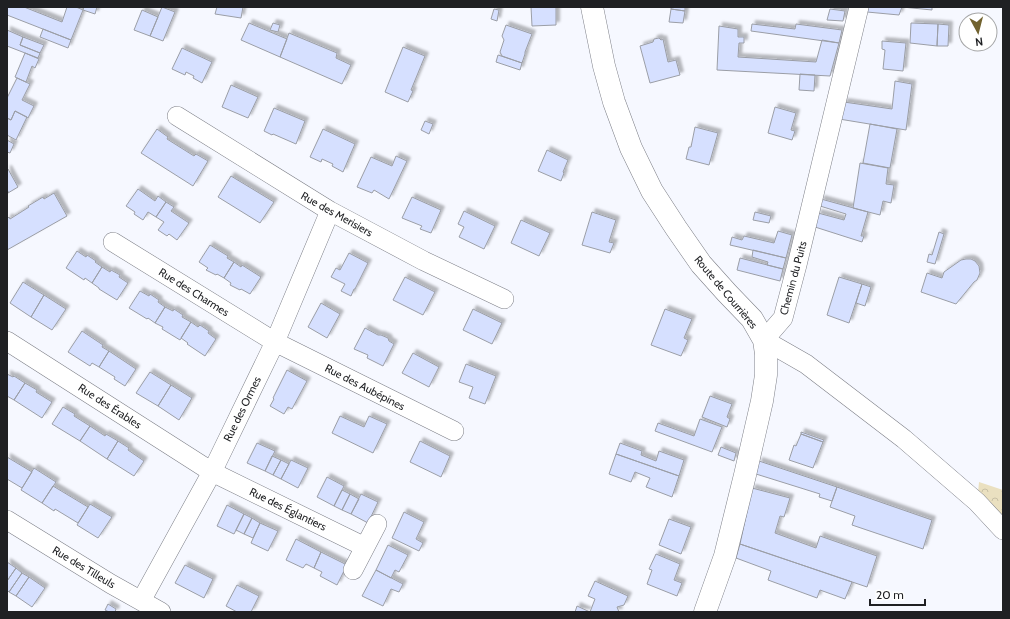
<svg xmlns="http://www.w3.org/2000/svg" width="1010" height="619" font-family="Cabin,sans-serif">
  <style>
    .forest { fill: url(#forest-crowns) }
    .building { fill: #d6e0ff; stroke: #9b9ea6; filter: url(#shadow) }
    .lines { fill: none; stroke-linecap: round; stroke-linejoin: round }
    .minor-casing { stroke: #7c7e86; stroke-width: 20 }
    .tertiary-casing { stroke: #7c7e86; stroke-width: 23 }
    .minor { stroke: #fff; stroke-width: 19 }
    .tertiary { stroke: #fff; stroke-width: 22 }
    .labels { text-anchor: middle; stroke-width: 3.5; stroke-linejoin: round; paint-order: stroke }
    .street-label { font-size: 11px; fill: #1f2023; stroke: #fff }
  </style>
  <defs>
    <pattern id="forest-crowns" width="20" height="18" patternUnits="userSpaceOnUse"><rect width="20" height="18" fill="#eae0c0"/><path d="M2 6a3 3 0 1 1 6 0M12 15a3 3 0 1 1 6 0" fill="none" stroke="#c8c0a5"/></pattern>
    <filter id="shadow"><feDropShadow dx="3.5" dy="-3.5" stdDeviation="1" flood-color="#0004"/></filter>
  </defs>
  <rect width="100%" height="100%" fill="#f6f8ff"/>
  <path class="forest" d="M979,482L1003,490V519L978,493Z"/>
  <path class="building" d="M7,7H24L62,22L67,7H76L83,10L71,40L7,15Z
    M84,7H97L95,14L83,10Z
    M162,7L175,12L163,41L150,36Z
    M217,7H243L241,18L215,14Z
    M531,7H556V25L532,26Z
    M671,7H685V11L671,9Z
    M869,7H932V10L902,7L899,15L867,12Z
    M494,9L499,10L497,21L491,19Z
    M671,9L685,11L683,23L669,22Z
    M830,9L845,11L843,21L827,20Z
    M142,10L158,17L150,36L134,30Z
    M249,23L287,39L280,57L241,40Z
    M273,23L280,25L278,32L270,30Z
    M911,23L938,24L937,46L910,43Z
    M752,24L795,29L796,24L842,30L839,43L751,31Z
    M938,24L949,25L948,46H937Z
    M506,25L532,34L525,52V54L522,63L502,56L500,52L504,40L502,36Z
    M719,26L738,29V37H744V43H739L738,57L816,62L822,40L839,43L830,76L717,70Z
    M43,29L71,40L68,48L40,37Z
    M7,30L23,37L20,45L40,53L38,58L7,46Z
    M289,33L337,53L336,58L351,65L342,84L280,57Z
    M23,37L44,45L40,53L20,45Z
    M659,38L661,40L663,39L668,62L676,60L680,75L650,83L640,46L653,42L654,39Z
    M882,41L906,43L903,71L883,69L885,50L882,49Z
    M403,47L425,56L411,90L413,91L408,102L385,92Z
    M182,48L212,62L202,83L193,78L194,76L186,72L185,75L172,69Z
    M25,53L39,59L35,68L32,66L26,82L15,77Z
    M498,55L522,63L520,70L496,62Z
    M800,74L815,75L814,91L799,90Z
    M17,78L30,84L22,100L34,106L28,118L15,111L11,120L7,118V98Z
    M895,81L912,84L906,130L839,119L844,102L892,109Z
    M231,85L258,97L248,118L222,107Z
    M775,107L796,113L791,130L795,131L792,140L768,133Z
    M274,108L305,121L296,144L273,134L272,135L264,131Z
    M15,111L27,117L16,140L7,135V118L11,120Z
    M425,121L433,124L429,134L421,130Z
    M870,124L897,129L890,168L863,163Z
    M695,127L718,133L709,165L686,159L689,147H691Z
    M157,129L168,137L167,139L194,156L196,154L208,161L193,186L141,153Z
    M323,129L355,144L343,172L332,166L333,164L322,159L321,162L310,157Z
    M7,140L14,144L10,153L7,152Z
    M547,150L568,160L563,172L564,173L561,181L538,171Z
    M396,156L407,161L389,199L374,190L372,193L357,187L371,157L392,166Z
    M860,163L888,168L886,184L894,185L891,203L883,201L880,215L853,208Z
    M7,169H8L18,187L8,193V191H7Z
    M231,176L274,202L260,223L218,197Z
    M138,189L155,201L158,196L166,202L156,217L148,212L143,220L134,214L135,212L126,206Z
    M54,193L67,216L7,250V219L9,217L10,219L29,207L28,206L43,197L44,199Z
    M412,197L441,210L431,233L420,229L422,226L402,218Z
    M821,199L868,212L861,236H864L862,242L815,227L818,213L844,220L846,214L820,206Z
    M166,202L174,207L171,211L189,223L177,240L169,234L167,236L158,230L164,222L156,217Z
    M464,211L495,226L484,249L459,237L464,227L458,224Z
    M592,212L616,220L609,242L614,243L610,253L582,245Z
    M755,212L771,216L769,223L753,220Z
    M521,220L550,233L539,256L511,243Z
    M778,231L792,235L786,258L730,245L732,237L742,240L744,236L774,243Z
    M939,232L944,234L935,264L927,262L929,254L932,255Z
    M210,245L228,256L227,258L234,262L224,278L217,274L216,275L206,270L208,268L199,262Z
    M753,250L786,258L783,269L767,265L768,262L752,257Z
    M77,251L86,257L87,255L96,261L95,262L102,267L92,283L85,278L84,280L66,268Z
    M349,253L368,263L355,289H354L351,296L341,291L345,284L331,277L336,268L340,270Z
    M740,258L783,269L780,281L737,270Z
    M966,259H971L975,261L979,266L980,273L977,280L974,282L956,304L921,292L927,273L942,278L944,272L961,260Z
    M234,262L241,267L242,265L261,277L250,294L241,289L240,290L230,285L231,283L224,278Z
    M102,267L110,272L111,270L120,275L119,277L128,283L117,300L99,289V288L92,283Z
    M405,277L435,292L423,315L393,300Z
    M839,277L862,284L849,323L827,315Z
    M23,282L44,295L31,317L10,303Z
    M862,284L871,287L865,306L856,303Z
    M140,291L149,296L150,294L159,300L158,302L165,307L155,323L148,318L147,319L129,308Z
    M44,295L66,309L52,330L31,317Z
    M321,303L340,314L327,338L308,327Z
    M165,307L173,311L174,309L183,315L182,317L191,322L180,340L162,329L163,327L155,323Z
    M473,309L502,323L492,344L463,330Z
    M665,309L692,319L684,338L688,340L681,356L651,345Z
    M191,322L198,327L200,325L209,331L208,333L216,339L205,356L187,344L188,343L181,338Z
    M365,328L378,335H381L388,338L389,341L394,344L383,366L367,358L368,355L354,349Z
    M82,331L103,345L102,347L109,351L99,367L92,363L90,366L68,352Z
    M109,351L136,369L125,386L114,379L115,377L99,367Z
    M413,353L439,367L429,387L402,373Z
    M466,364L496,376L485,404L469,398L473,387L459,382Z
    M287,370L307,381L292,409L288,407L284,414L270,406L274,399L273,398Z
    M150,372L171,385L158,406L136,393Z
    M7,374L13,377L14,376L25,383L14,400L7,396Z
    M25,383L37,390L36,392L52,402L42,418L14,400Z
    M171,385L192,398L179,420L158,406Z
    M710,396L732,404L727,417L730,419L727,427L702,417Z
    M63,407L75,414L74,416L90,426L80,441L52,424Z
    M340,416L364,427L369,416L387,424L373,453L332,433Z
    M700,419L722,427L712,452L655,431L658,423L694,436Z
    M90,426L105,436L106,434L118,441L107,459L80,441Z
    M801,432L824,440L823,442L801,434Z
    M801,434L823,442L813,468L789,460L794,445L796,446Z
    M118,441L129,448L128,450L144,461L134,476L107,459Z
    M420,441L450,456L441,477L410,462Z
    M257,443L275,451L265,471L247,463Z
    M620,443L642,451L641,455L656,461L659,451L684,460L679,476L616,454Z
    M721,447L736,453L734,461L718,455Z
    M616,454L679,476L672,497L646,487L650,478L635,472L631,482L609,474Z
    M272,456L281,460L273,475L265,471Z
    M7,457L32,472L22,488L7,479Z
    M281,460L289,464L281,479L273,475Z
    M291,460L308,468L298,488L281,479Z
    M759,461L837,487L832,501L819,497L820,494L756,474Z
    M34,468L56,482L42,503L21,490Z
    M327,477L344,486L334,506L317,497Z
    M53,486L88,507L78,523L55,509L54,511L42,503Z
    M837,487L932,520L923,549L852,525L855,516L830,507Z
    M752,488L790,498L784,517L780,516L775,533L816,548L820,536L877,556L867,587L740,544Z
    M342,490L350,494L342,510L334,506Z
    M350,494L359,499L351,514L342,510Z
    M361,494L378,502L368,523L351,514Z
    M90,504L112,517L98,538L77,525Z
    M227,505L244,514L234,534L217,526Z
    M404,512L424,522L416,539L423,543L419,551L392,538Z
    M244,514L252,518L244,534L236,530Z
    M252,518L260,523L253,538L244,534Z
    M669,519L691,527L681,554L659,545Z
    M260,523L278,531L268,551L251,543Z
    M296,539L321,552L314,568L306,564L303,568L286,560Z
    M740,544L852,582L845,599L820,590L817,598L768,580L771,571L736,558Z
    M388,545L408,555L399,572L395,570L391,578L376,570Z
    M321,552L347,565L337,585L320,576L322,572L314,568Z
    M656,554L680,564L674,580L682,583L677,596L647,584L652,570L649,569Z
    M7,562L16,568L7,581Z
    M185,565L213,579L204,598L175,583Z
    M16,568L22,573L9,592L7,590V581Z
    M376,570L403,584L399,592L391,589L383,606L362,596Z
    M22,573L29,577L16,596L9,592Z
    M29,577L45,588L32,607L16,596Z
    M595,581L628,596L624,605L617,607L619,612H590L595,599L588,596Z
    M237,585L259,596L251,612H237L226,606Z
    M108,604L116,609L115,612H109L105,610Z
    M577,606L590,612H575Z"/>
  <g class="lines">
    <defs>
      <path id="minor" d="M859,7L797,265L783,318L764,340L806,364L904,439L977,502L1003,530
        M177,116L330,211L424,261L504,299
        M113,242L275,342L454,431
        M7,341L212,472L365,547
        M7,520L111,584L161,612
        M353,570L377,524
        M141,601L212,472L275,342L330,211"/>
      <path id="tertiary" d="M592,7L604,66L614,102L631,148L652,191L676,228L701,264L727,293L752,319L764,340L766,354V375L762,401L745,475L725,556L705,612"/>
    </defs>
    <use href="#minor" class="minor-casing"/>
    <use href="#tertiary" class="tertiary-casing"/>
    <use href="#minor" class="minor"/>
    <use href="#tertiary" class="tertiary"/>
  </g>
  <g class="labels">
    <g class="street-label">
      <text transform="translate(337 214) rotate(29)" y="4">Rue des Merisiers</text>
      <text transform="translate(793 278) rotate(-75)" y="4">Chemin du Puits</text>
      <text transform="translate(194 292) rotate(32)" y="4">Rue des Charmes</text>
      <text transform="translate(726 292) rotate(50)" y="4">Route de Courrières</text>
      <text transform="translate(365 387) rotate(27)" y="4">Rue des Aubépines</text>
      <text transform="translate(110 406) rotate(33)" y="4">Rue des Érables</text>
      <text transform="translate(242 409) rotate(-64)" y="4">Rue des Ormes</text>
      <text transform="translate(288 509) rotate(26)" y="4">Rue des Églantiers</text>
      <text transform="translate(84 567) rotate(31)" y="4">Rue des Tilleuls</text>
    </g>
  </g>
  <rect width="1010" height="619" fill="none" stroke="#1f2023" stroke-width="16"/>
  <g transform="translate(978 32) rotate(173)"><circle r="19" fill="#ffffff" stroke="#a5a6a7"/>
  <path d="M0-3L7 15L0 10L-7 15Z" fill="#71622f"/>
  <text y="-6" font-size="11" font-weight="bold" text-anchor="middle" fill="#1f2023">N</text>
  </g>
  <path d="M870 599v6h55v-6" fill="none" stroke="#1f2023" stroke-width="2"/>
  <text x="876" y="599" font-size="12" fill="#1f2023" stroke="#ffffff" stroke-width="3" paint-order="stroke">20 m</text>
</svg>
